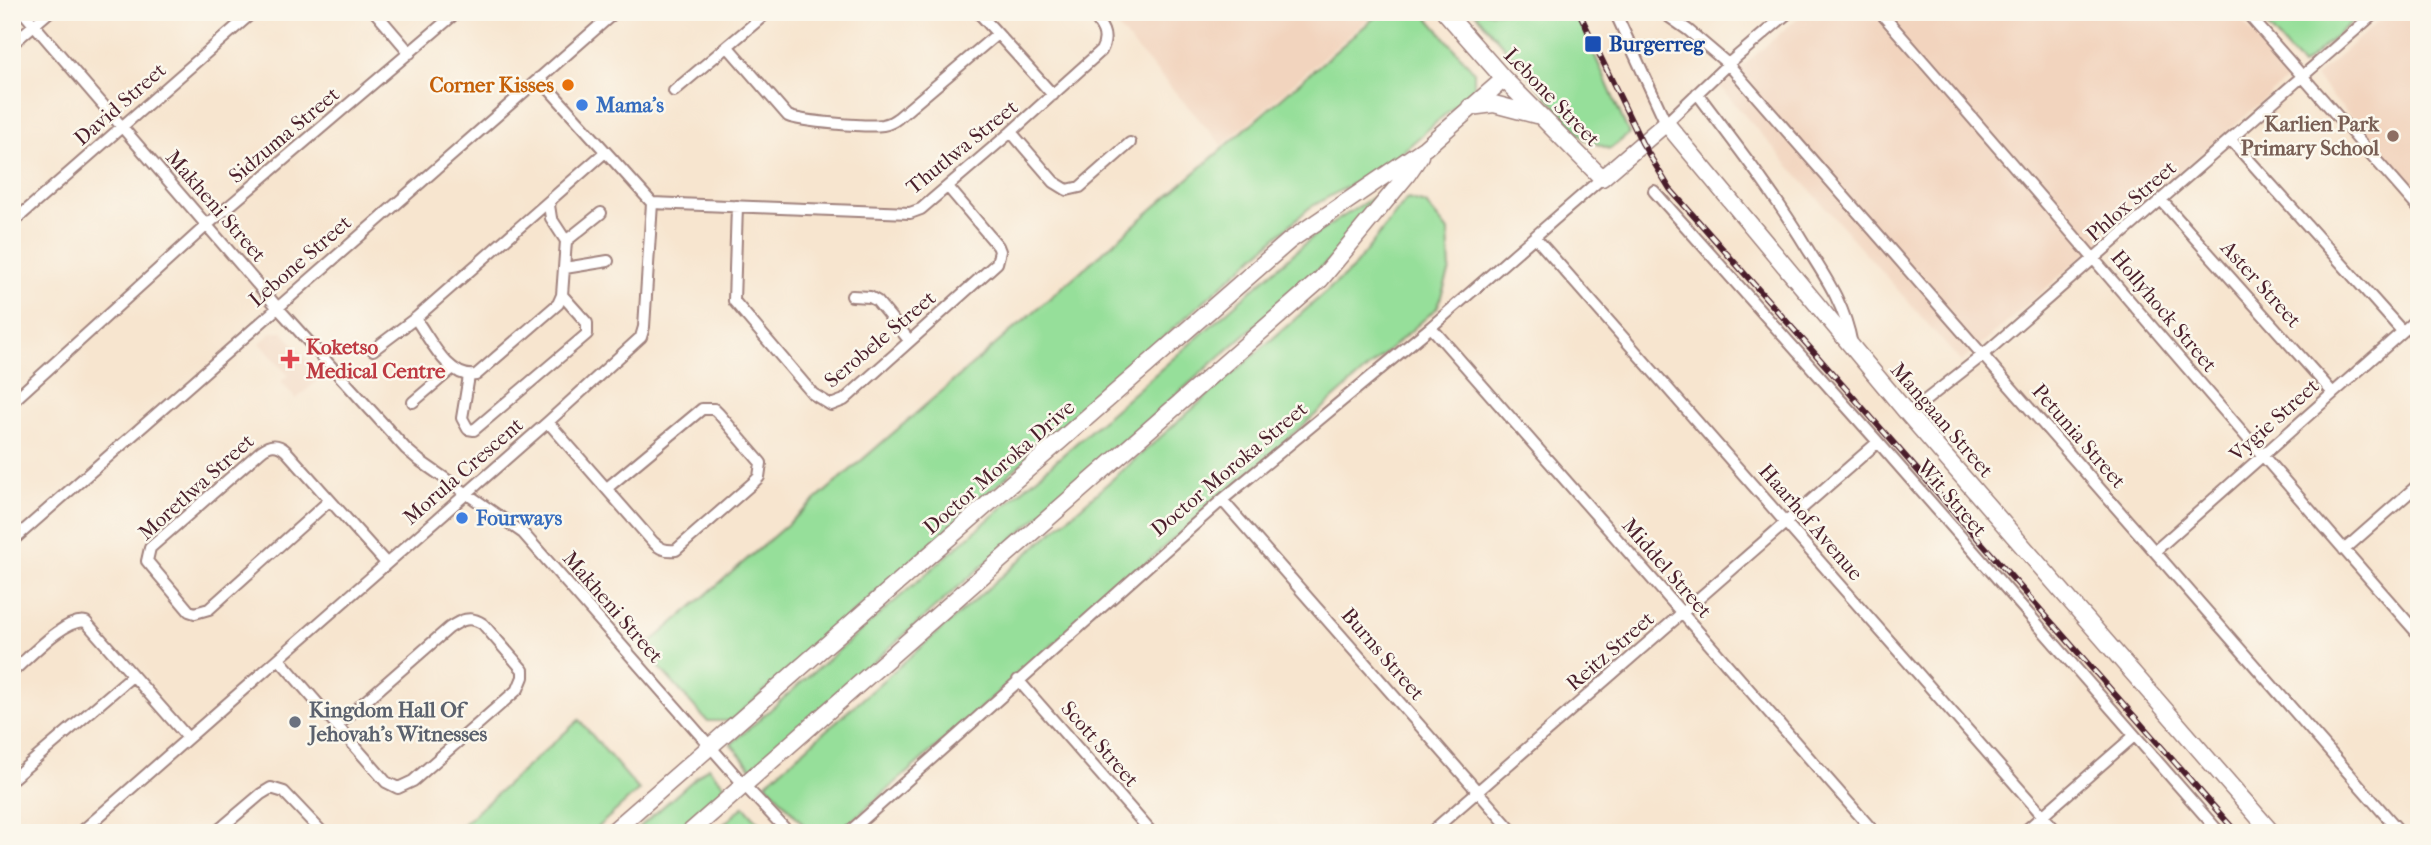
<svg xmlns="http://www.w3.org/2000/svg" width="2431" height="845" font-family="'IM FELL French Canon',serif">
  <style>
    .built { fill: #f2d4be }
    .green { fill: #96df9a; stroke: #707f62; stroke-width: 2 }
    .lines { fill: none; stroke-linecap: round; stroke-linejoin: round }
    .street-casing { stroke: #a0827d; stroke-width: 14 }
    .secondary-casing { stroke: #a0827d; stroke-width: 19 }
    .street { stroke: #fff; stroke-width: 10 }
    .secondary { stroke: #fff; stroke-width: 16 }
    .rail-casing { stroke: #4a1f2b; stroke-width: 6 }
    .rail { stroke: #fbf7ec; stroke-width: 3.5; stroke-dasharray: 10; stroke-linecap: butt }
    .transit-dot { fill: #1a4fb4; stroke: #fbf7ec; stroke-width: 2.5 }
    .food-dot { fill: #e8710a; stroke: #fbf7ec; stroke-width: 2.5 }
    .shop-dot { fill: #3f7fe0; stroke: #fbf7ec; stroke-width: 2.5 }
    .education-dot { fill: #8d6e63; stroke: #fbf7ec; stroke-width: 2.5 }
    .health-dot { fill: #e0444e; stroke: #fbf7ec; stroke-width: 2.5 }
    .worship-dot { fill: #6b7280; stroke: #fbf7ec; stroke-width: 2.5 }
    .labels { text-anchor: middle; stroke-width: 5; stroke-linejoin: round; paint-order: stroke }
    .transit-label { font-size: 21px; font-weight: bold; fill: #164399; stroke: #fbf7ec; text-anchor: start }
    .food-label { font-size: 21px; font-weight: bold; fill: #c56008; stroke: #fbf7ec; text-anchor: end }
    .street-label { font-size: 21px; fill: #4a1f2b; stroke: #fbf7ec }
    .shop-label { font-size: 21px; font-weight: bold; fill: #366cbe; stroke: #fbf7ec; text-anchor: start }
    .education-label { font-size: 21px; font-weight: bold; fill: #785e54; stroke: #fbf7ec; text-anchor: end }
    .health-label { font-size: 21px; font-weight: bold; fill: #be3a42; stroke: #fbf7ec; text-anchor: start }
    .worship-label { font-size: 21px; font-weight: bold; fill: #5b616d; stroke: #fbf7ec; text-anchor: start }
  </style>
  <rect width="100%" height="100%" fill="#fbf7ec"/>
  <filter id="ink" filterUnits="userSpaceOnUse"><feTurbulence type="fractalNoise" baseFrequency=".0143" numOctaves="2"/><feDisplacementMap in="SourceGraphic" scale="14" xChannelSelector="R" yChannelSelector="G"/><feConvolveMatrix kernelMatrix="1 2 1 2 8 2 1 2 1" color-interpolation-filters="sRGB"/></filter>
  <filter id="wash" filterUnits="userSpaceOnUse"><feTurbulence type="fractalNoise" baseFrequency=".00686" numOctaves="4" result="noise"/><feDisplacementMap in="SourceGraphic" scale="28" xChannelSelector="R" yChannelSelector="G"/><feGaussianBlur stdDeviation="1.57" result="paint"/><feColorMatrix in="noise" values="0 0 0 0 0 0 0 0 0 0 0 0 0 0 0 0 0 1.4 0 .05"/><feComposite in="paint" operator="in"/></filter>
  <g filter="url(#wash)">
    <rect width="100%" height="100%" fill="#f7e5cf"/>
    <path class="built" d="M1104,12H1376L1222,145Z
      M1805,12H2234L2291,76L1961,362L1719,86Z
      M2389,12H2419V195L2315,77Z
      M272,332H283L322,377L296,399L281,382L288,375L260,343Z"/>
    <path class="green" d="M1381,12H1423L1474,71V89L1391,162L1309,208L731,721H707L643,649Z
      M1474,12H1576L1629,134L1610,149L1584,139Z
      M2255,12H2363L2302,66Z
      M1389,187L1335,255L752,769L731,744L1316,234Z
      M1407,199L1426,204L1448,231L1450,270L1437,308L838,833H811L766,783L1352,269Z
      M579,720L639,790L591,833H453Z
      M708,767L727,788L675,833H633Z
      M744,806L768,833H714Z"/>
  </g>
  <g filter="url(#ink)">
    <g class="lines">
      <defs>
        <path id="street" d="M23,12L278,308L406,449L420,461L523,533L744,785L789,833
          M375,12L410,53
          M978,12L1053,95
          M1615,12L1666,123L1728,64L1789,12
          M1662,12L1688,30L1728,64L2401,833
          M1880,12C2061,218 2237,429 2419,635
          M2246,12L2419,209
          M12,44L49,12
          M728,47L788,116C802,122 867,127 883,125C889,124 893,122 898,118L997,34
          M674,91L768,12
          M1697,93C1735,144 1774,193 1807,248C1828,281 1845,306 1852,345
          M1011,132L1054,182L1067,190L1080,187L1130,143
          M2231,140L2402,331
          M1654,191L1878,442L2220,833
          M2161,200L2333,393
          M652,203L910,213L921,209L1011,132L1101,51C1110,35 1101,25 1090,12
          M737,206L734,301L813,394L831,405L844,400L997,263L1000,251L998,246L948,187
          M12,223L253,12
          M1535,237L2058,833
          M566,241L601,213
          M565,268L608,261
          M852,296L870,297L877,301L909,340
          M417,317L419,324C432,343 450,379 476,375L558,304L562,295L566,241L551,218L549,205L552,198
          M1431,327L1875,833
          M373,350L417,317L604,153
          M469,376L462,418L468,429L474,430L587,334V323L562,295
          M12,402L207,225L457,12
          M413,402L453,368
          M1908,414L1983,355L2376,12
          M548,422L653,542C660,549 665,551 676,550L754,482L759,477L761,463L719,414L714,409H702L607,488
          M1222,500L1514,833
          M329,501L209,609L195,613L189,611L147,561L150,548L261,451C270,444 277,443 286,451L386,563
          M12,541L615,12
          M2344,550L2419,484
          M2155,551L2419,317
          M279,659L386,782L398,788L413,781L518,689L523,677V670L483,624C470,615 461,620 449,628L337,726
          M12,672C29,658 65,617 86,622L188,738
          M1018,680L1152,833
          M12,779L132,676
          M80,833L548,422L641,337L644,327L652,203L539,78
          M215,833L261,794L271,788L284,792L323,833
          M848,833L1222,500L1431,327L1602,178
          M1430,833L1878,442
          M2023,833L2134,736"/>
        <path id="secondary" d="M1445,12L1504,79L1602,178L1666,123L1908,414L2272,833
          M1470,107L1494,104L1536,115
          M611,833L1289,241L1425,148L1504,79
          M689,833L1321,279L1407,175L1420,156"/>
      </defs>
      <use href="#street" class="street-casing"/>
      <use href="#secondary" class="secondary-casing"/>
      <use href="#street" class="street"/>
      <use href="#secondary" class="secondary"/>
      <defs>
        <path id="rail" d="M1579,12L1642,143L1670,189L2237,833"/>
      </defs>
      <use href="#rail" class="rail-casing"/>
      <use href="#rail" class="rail"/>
    </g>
  </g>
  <rect class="transit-dot" x="1584" y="35" width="18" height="18" rx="3.5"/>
  <circle class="food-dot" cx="568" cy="85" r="7"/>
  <g class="shop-dot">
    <circle cx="582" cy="105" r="7"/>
    <circle cx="462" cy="518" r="7"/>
  </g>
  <circle class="education-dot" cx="2393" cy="136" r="7"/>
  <path class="health-dot" d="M286.5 348.5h7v7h7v7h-7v7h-7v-7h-7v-7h7z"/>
  <circle class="worship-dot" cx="295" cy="722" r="7"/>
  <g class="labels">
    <g class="transit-label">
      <text x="1609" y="51">Burgerreg</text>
    </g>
    <g class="food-label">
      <text x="554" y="92">Corner Kisses</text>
    </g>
    <g class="street-label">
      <text transform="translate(1552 97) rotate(46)" y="7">Lebone Street</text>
      <text transform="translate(120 104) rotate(-41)" y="7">David Street</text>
      <text transform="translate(284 135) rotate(-40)" y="7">Sidzuma Street</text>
      <text transform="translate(962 147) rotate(-39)" y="7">Thutlwa Street</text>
      <text transform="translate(2131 201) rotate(-41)" y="7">Phlox Street</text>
      <text transform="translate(216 206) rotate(49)" y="7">Makheni Street</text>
      <text transform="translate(300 261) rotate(-41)" y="7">Lebone Street</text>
      <text transform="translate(2261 284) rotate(48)" y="7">Aster Street</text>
      <text transform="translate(2164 311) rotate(50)" y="7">Hollyhock Street</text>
      <text transform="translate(880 339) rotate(-40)" y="7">Serobele Street</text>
      <text transform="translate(1942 420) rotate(49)" y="7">Mangaan Street</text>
      <text transform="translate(2274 420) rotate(-42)" y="7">Vygie Street</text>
      <text transform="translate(2079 436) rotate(49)" y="7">Petunia Street</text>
      <text transform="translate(999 467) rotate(-41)" y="7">Doctor Moroka Drive</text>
      <text transform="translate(1229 469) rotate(-40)" y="7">Doctor Moroka Street</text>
      <text transform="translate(463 471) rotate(-41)" y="7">Morula Crescent</text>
      <text transform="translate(196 487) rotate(-42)" y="7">Moretlwa Street</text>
      <text transform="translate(1952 498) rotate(49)" y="7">Wit Street</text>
      <text transform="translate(1811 522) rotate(49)" y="7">Haarhof Avenue</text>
      <text transform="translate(1667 568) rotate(49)" y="7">Middel Street</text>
      <text transform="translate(613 607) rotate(49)" y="7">Makheni Street</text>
      <text transform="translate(1610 651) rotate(-41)" y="7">Reitz Street</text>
      <text transform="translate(1383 654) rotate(49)" y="7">Burns Street</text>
      <text transform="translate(1100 744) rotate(49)" y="7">Scott Street</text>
    </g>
    <g class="shop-label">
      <text x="596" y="112">Mama's</text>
      <text x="476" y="525">Fourways</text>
    </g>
    <g class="education-label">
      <text x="2379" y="131">Karlien Park<tspan x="2379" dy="24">Primary School</tspan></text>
    </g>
    <g class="health-label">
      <text x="306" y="354">Koketso<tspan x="306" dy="24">Medical Centre</tspan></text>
    </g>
    <g class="worship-label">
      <text x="309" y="717">Kingdom Hall Of<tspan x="309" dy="24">Jehovah's Witnesses</tspan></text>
    </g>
  </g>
  <rect width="2431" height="845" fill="none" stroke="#fbf7ec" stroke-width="42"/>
</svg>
